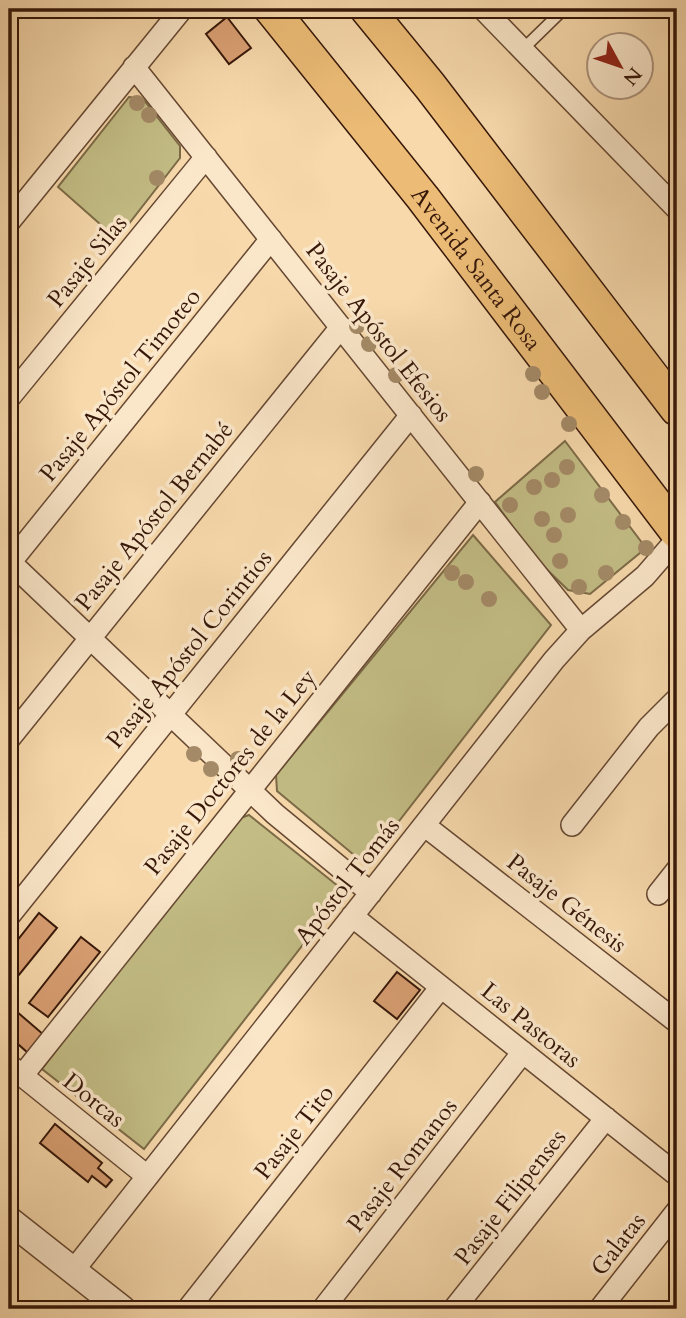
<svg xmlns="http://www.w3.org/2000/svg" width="686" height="1318" font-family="Cardo,serif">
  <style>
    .green { fill: #c3bd85; stroke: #7c6a47; stroke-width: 2 }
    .building { fill: #daa074; stroke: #361709; stroke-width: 2 }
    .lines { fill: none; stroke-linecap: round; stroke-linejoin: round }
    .service-casing { stroke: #664832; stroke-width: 13 }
    .minor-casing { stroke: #664832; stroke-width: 24 }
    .tertiary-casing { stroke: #664832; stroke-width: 29 }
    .primary-casing { stroke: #361709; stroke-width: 36 }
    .service { stroke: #fae6c9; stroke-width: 10 }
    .minor { stroke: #fae6c9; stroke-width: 21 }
    .tertiary { stroke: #fae6c9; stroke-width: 26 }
    .primary { stroke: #ecbc76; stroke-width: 33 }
    .tree { fill: #a48a67 }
    .labels { text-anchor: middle; stroke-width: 7; stroke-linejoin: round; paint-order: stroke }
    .street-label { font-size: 24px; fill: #361709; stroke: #fae6c9 }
  </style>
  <rect width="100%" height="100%" fill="#f7d9ac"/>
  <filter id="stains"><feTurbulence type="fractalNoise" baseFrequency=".00286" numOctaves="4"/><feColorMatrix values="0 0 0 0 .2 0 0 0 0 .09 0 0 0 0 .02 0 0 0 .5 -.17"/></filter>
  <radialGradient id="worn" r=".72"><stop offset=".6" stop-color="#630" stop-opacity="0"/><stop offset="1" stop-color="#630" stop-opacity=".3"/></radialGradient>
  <path class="green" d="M129,97L143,99L180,146V158L117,239L58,187Z
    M565,441L646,548L590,594L568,590L535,558L495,502Z
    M473,535L551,625L372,856L360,860L277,791L276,775Z
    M249,815L338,886L340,897L144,1149L42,1069L235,820Z"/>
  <path class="building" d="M227,17L251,48L229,64L206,34Z
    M39,913L57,928L14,981L9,976V951Z
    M81,937L100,952L48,1017L29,1003Z
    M397,972L420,990L397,1019L374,1001Z
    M9,1005L44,1035L28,1053L9,1036Z
    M55,1124L102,1163L98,1168L112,1180L106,1187L92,1176L88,1182L40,1143Z"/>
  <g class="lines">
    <defs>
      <path id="service" d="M522,50L564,9"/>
      <path id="minor" d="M483,9L677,209
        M134,67L581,630
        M9,222L182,9
        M9,398L206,157
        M9,561L275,814L371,893
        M9,564L271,239
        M9,739L341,327
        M424,825L677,1022
        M572,825L649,727L677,699
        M658,894L677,870
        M9,916L411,415
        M352,916L677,1175
        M9,1065L147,1176
        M22,1076L480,502
        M73,1271L554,660L581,630L645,576L677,539
        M188,1309L441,987
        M323,1309L523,1052
        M454,1309L606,1118
        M600,1309L677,1211"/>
      <path id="tertiary" d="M9,1220L122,1309"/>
      <g id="primary">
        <path id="s1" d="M271,9L423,198L677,532"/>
        <path d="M367,9L430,86L677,409"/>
      </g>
    </defs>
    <use href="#service" class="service-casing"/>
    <use href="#minor" class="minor-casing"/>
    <use href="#tertiary" class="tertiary-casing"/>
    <use href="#primary" class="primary-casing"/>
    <use href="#service" class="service"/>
    <use href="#minor" class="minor"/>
    <use href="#tertiary" class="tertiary"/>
    <use href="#primary" class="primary"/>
  </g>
  <g class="tree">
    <circle cx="137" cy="103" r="8"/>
    <circle cx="149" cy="115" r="8"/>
    <circle cx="157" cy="178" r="8"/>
    <circle cx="357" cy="326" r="8"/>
    <circle cx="369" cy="344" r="8"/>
    <circle cx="533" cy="374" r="8"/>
    <circle cx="396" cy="375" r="8"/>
    <circle cx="542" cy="392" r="8"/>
    <circle cx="569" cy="424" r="8"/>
    <circle cx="567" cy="467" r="8"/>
    <circle cx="476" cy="474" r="8"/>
    <circle cx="552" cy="480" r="8"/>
    <circle cx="534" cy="487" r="8"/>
    <circle cx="602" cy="495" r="8"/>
    <circle cx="510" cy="505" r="8"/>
    <circle cx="568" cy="515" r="8"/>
    <circle cx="542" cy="519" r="8"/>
    <circle cx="623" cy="522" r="8"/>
    <circle cx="554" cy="535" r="8"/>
    <circle cx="646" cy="548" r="8"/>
    <circle cx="560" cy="561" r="8"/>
    <circle cx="452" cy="573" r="8"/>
    <circle cx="606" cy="573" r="8"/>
    <circle cx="466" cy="582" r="8"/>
    <circle cx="579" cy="587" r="8"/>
    <circle cx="489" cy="599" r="8"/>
    <circle cx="194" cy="754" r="8"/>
    <circle cx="238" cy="759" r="8"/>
    <circle cx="211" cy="769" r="8"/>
    <circle cx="225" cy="783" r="8"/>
  </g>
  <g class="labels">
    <g class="street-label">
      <text transform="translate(87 261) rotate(-51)" y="8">Pasaje Silas</text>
      <text dy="8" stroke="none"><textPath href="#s1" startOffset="331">Avenida Santa Rosa</textPath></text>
      <text transform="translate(379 332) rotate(52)" y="8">Pasaje Apóstol Efesios</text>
      <text transform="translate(120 385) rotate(-51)" y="8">Pasaje Apóstol Timoteo</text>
      <text transform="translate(154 516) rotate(-51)" y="8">Pasaje Apóstol Bernabé</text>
      <text transform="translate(189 649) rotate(-51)" y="8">Pasaje Apóstol Corintios</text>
      <text transform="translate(230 772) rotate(-51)" y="8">Pasaje Doctores de la Ley</text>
      <text transform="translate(347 881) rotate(-52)" y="8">Apóstol Tomás</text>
      <text transform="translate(567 903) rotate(38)" y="8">Pasaje Génesis</text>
      <text transform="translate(531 1025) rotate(39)" y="8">Las Pastoras</text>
      <text transform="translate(94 1100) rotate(39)" y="8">Dorcas</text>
      <text transform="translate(294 1132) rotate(-52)" y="8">Pasaje Tito</text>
      <text transform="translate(402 1165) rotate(-52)" y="8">Pasaje Romanos</text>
      <text transform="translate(510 1197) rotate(-52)" y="8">Pasaje Filipenses</text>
      <text transform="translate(618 1244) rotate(-52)" y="8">Galatas</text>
    </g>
  </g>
  <rect width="686" height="1318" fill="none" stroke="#f7d9ac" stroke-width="35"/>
  <rect x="10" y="10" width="665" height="1297" fill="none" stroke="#361709" stroke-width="3.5"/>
  <rect x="18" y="18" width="651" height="1283" fill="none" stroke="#361709" stroke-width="2"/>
  <g transform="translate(620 66) rotate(130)"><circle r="33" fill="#fae6c9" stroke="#ac937c" stroke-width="2"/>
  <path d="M0-5L12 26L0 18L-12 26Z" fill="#8f2418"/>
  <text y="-10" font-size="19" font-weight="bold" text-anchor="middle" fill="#361709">N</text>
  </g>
  <rect width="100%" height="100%" filter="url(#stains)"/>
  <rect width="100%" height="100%" fill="url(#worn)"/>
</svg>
